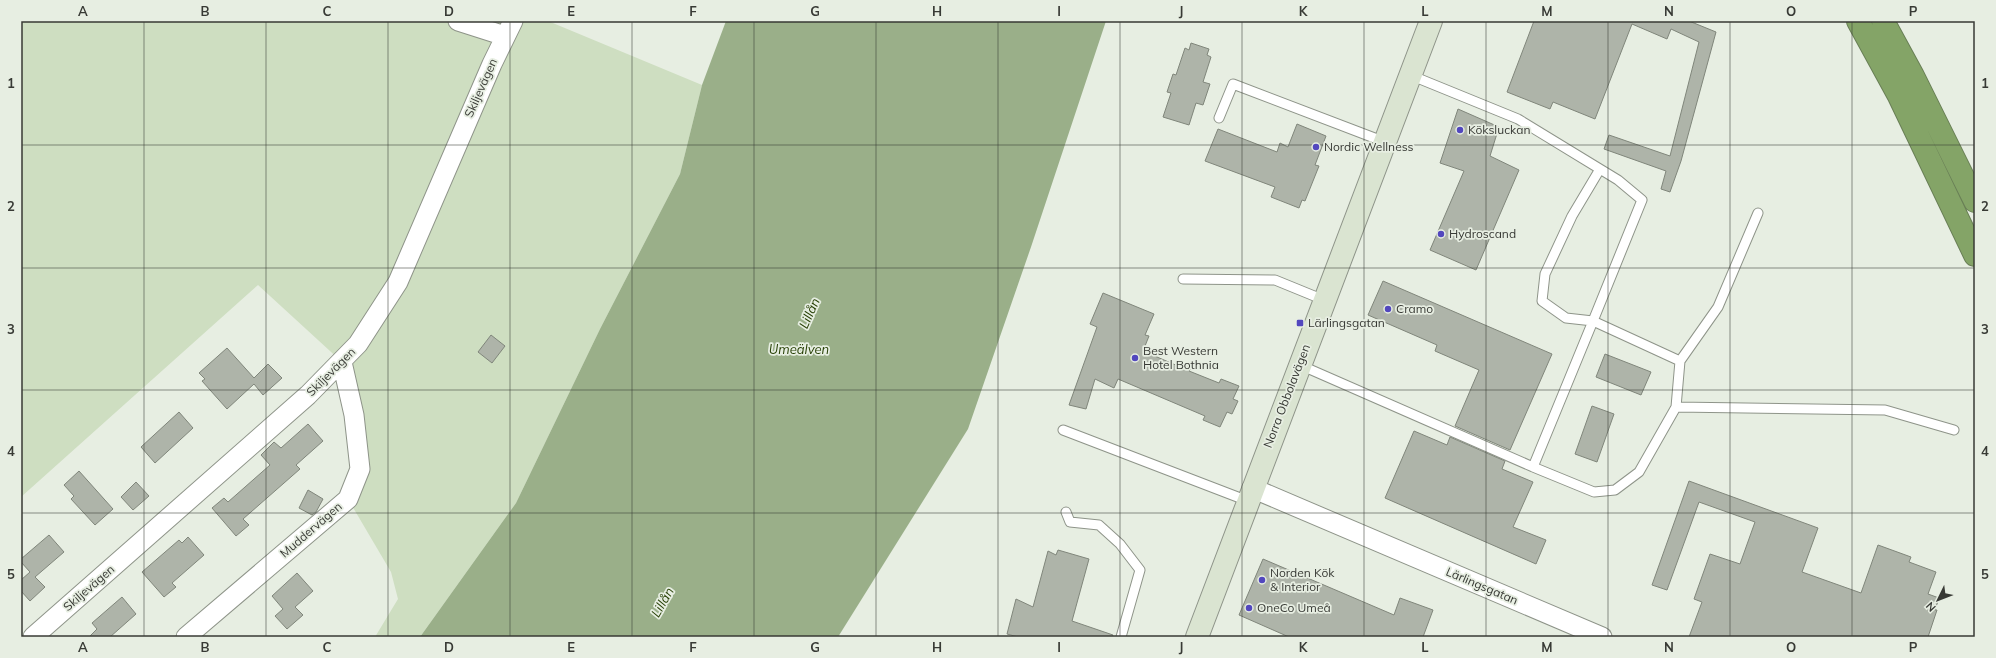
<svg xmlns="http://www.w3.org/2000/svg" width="1996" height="658" font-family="Mulish,sans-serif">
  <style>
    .green { fill: #cedec1 }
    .water { fill: #9aaf89 }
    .building { fill: #aeb4a9; stroke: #80867b }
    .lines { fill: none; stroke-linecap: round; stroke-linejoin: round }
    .lane-casing { stroke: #8e9489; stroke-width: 11 }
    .street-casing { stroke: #8e9489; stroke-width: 21 }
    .secondary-casing { stroke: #8e9489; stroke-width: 24 }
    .highway-casing { stroke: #697f56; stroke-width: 24 }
    .lane { stroke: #fff; stroke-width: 9 }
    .street { stroke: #fff; stroke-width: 19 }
    .secondary { stroke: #dae4d1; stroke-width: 22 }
    .highway { stroke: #84a467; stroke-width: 22 }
    .grid { fill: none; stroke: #383a35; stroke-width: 1; stroke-opacity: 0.55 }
    .poi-dot { fill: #5247be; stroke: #e7eee2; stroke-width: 1.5 }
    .labels { text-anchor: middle; stroke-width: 3.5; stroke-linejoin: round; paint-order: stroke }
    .street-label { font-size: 12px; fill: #383a35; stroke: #e7eee2 }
    .poi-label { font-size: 12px; fill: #383a35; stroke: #e7eee2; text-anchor: start }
    .water-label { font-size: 13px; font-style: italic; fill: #274005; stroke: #e7eee2 }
    .neatline { fill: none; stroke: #383a35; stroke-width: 1.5 }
    .grid-label { font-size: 13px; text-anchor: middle; font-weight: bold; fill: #383a35 }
  </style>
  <rect width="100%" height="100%" fill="#e7eee2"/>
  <path class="green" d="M21,21H458L478,28L493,21H548L702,85L680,174L600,329L516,503L420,637H375L398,599L391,572L348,499L360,469L342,362L258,285L21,497Z"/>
  <path class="water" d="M726,21H1106L1031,247L968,429L838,637H420L516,503L600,329L680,174L702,85Z"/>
  <path class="building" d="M1534,21H1689L1716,32L1681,161L1670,192L1661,189L1666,171L1604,149L1609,135L1670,156L1699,42L1671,29L1667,39L1632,24L1595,119L1553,102L1550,109L1507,92Z
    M1191,43L1209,49L1207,55L1211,57L1203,82L1210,84L1203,105L1196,103L1189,125L1163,117L1171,93L1167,92L1173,74L1176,75L1185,48L1189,50Z
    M1458,109L1499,127L1490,156L1519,170L1476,270L1430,250L1464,171L1440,163Z
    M1297,124L1326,136L1315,165L1319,166L1305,201L1302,200L1299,208L1271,197L1275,187L1205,161L1218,129L1277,152L1280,143L1288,147Z
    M1383,281L1552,354L1510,450L1455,426L1479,370L1435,351L1437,345L1368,315Z
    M1103,293L1154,314L1145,335L1149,336L1143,351L1178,366L1179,363L1191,368L1189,371L1219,383L1221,379L1239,386L1233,399L1238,401L1232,414L1227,412L1220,427L1203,420L1205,416L1118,379L1114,388L1095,379L1086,409L1069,405L1097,327L1090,324Z
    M491,335L505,346L492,363L478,352Z
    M227,348L254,378L268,364L282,378L263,395L254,384L227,409L202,381L205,379L199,373Z
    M1605,354L1651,372L1641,395L1596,377Z
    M1592,406L1614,414L1597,462L1575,454Z
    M179,412L193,428L155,463L141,447Z
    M308,424L323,441L296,465L300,469L243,519L249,525L236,536L212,508L224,498L228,502L270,465L261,455L274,442L281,448Z
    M1414,431L1447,445L1450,437L1505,461L1502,469L1533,482L1513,527L1546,540L1536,564L1385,498Z
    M79,471L113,509L95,525L71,499L74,496L64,485Z
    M1689,481L1818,528L1802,572L1861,593L1878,545L1911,557L1909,562L1936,572L1928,594L1939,598L1935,610H1937L1928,637H1689L1702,602L1694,599L1710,554L1740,564L1755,522L1699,502L1667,590L1652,585Z
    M136,482L149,496L133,510L121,497Z
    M308,490L323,499L316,512L312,515L299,508Z
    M49,535L64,552L35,577L45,587L30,601L21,591V580L30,572L21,562V559Z
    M188,537L204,555L172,583L176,587L164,597L142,572L179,540L182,543Z
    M1058,550L1089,559L1072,621L1113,635L1112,637H1018L1007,634L1016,599L1033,607L1048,551L1056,555Z
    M1263,559L1394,615L1400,598L1433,610L1423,637H1289L1239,615Z
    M297,573L313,591L295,607L303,615L287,629L275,616L283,609L272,596Z
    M122,597L136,614L110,637H89L97,629L92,623Z"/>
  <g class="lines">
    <defs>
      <path id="lane" d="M1410,75L1518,119L1618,180L1642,200L1593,321L1680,361L1676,407L1885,410L1954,430
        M1219,118L1233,84L1385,142
        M1183,279L1275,280L1324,300
        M1680,361L1718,307L1758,213
        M1300,365L1533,467L1593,321L1566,318L1542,301L1545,274L1572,216L1600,169
        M1063,430L1248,501
        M1533,467L1594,492L1615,490L1639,472L1676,407
        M1066,512L1070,522L1099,525L1120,544L1140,570L1121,637"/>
      <path id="street" d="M458,21L505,36
        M1252,488L1602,637
        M33,637L308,395L358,344L398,282L492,64L513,21
        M186,637L348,499L360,469L354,415L342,362"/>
      <path id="secondary" d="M1197,637L1431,21"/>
      <path id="highway" d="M1858,21L1899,96L1975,255
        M1883,21L1913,76L1975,201"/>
    </defs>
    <use href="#lane" class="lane-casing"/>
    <use href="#street" class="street-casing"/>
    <use href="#secondary" class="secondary-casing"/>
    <use href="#highway" class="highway-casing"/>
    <use href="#lane" class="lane"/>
    <use href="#street" class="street"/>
    <use href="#secondary" class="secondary"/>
    <use href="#highway" class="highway"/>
  </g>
  <path class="grid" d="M144,21V637M266,21V637M388,21V637M510,21V637M632,21V637M754,21V637M876,21V637M998,21V637M1120,21V637M1242,21V637M1364,21V637M1486,21V637M1608,21V637M1730,21V637M1852,21V637M21,145H1975M21,268H1975M21,390H1975M21,513H1975"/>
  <g class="poi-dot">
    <circle cx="1460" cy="130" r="4"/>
    <circle cx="1316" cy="147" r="4"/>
    <circle cx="1441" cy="234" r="4"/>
    <circle cx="1388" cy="309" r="4"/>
    <rect x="1296" y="319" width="8" height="8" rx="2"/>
    <circle cx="1135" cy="358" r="4"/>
    <circle cx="1262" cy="580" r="4"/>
    <circle cx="1249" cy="608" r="4"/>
  </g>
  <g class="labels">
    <g class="street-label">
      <text transform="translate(481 88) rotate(-66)" y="4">Skiljevägen</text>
      <text transform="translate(331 372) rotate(-45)" y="4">Skiljevägen</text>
      <text transform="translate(1287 396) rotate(-69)" y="4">Norra Obbolavägen</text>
      <text transform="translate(311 530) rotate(-41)" y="4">Muddervägen</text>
      <text transform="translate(1482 586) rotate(23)" y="4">Lärlingsgatan</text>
      <text transform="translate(89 588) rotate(-41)" y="4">Skiljevägen</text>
    </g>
    <g class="poi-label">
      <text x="1468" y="134">Köksluckan</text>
      <text x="1324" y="151">Nordic Wellness</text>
      <text x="1449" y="238">Hydroscand</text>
      <text x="1396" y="313">Cramo</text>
      <text x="1308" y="327">Lärlingsgatan</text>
      <text x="1143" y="355">Best Western<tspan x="1143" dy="14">Hotel Bothnia</tspan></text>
      <text x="1270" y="577">Norden Kök<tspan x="1270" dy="14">&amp; Interior</tspan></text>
      <text x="1257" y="612">OneCo Umeå</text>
    </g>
    <g class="water-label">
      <text transform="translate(809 313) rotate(-66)" y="5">Lillån</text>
      <text x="799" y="354">Umeälven</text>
      <text transform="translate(662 602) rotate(-60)" y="5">Lillån</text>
    </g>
  </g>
  <rect width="1996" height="658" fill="none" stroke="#e7eee2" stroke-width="44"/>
  <g transform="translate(1938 600) rotate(227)" stroke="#e7eee2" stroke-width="3" paint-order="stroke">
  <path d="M0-3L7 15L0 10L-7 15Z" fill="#383a35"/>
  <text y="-6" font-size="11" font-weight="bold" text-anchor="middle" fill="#383a35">N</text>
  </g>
  <rect x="22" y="22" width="1952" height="614" class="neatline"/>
  <g class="grid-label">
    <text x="83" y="16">A</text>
    <text x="205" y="16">B</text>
    <text x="327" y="16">C</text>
    <text x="449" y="16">D</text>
    <text x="571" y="16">E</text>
    <text x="693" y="16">F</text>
    <text x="815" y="16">G</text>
    <text x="937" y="16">H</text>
    <text x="1059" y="16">I</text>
    <text x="1181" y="16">J</text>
    <text x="1303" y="16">K</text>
    <text x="1425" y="16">L</text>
    <text x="1547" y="16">M</text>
    <text x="1669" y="16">N</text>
    <text x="1791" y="16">O</text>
    <text x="1913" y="16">P</text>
    <text x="11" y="88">1</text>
    <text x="1985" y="88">1</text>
    <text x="11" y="211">2</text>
    <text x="1985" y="211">2</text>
    <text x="11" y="334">3</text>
    <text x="1985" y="334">3</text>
    <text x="11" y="456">4</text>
    <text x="1985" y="456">4</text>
    <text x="11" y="579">5</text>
    <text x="1985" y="579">5</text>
    <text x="83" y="652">A</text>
    <text x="205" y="652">B</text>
    <text x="327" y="652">C</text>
    <text x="449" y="652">D</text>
    <text x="571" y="652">E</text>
    <text x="693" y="652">F</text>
    <text x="815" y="652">G</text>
    <text x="937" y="652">H</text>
    <text x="1059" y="652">I</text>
    <text x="1181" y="652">J</text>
    <text x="1303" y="652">K</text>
    <text x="1425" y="652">L</text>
    <text x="1547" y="652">M</text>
    <text x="1669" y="652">N</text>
    <text x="1791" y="652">O</text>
    <text x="1913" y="652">P</text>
  </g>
</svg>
